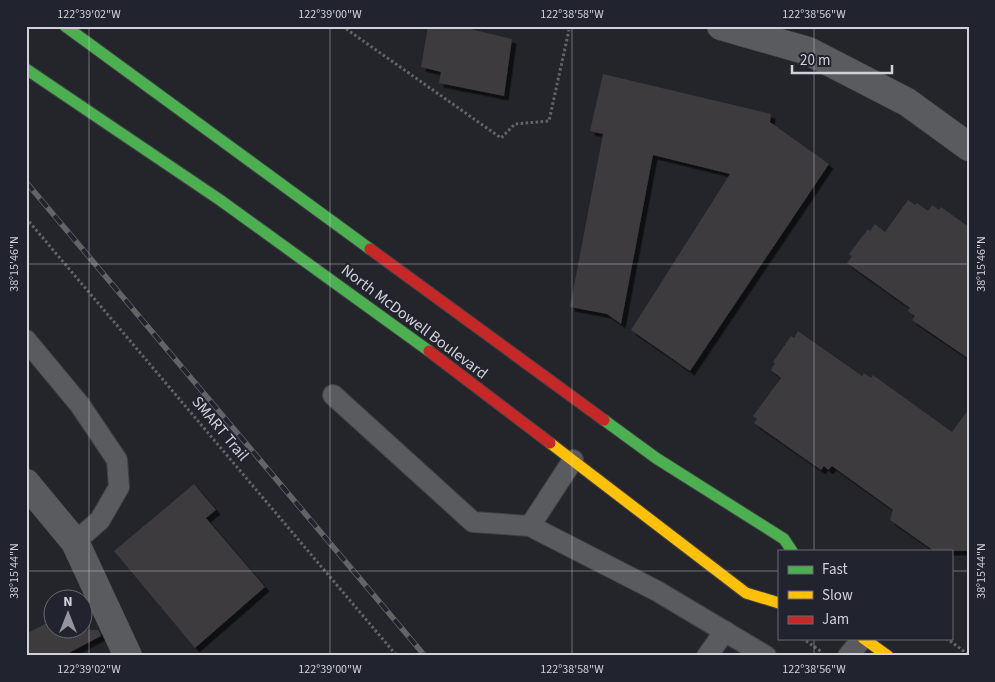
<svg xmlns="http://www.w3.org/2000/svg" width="995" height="682" font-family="'Source Sans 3',sans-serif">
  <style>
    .building { fill: #3c3a3c; filter: url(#shadow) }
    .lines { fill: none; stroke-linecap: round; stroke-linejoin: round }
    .lane-casing { stroke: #404146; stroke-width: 22 }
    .street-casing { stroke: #404146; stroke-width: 29 }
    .fast-casing { stroke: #404146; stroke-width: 13 }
    .slow-casing { stroke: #404146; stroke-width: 13 }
    .jam-casing { stroke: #404146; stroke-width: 13 }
    .path { stroke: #636468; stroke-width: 3; stroke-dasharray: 2.5 2.5; stroke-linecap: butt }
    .lane { stroke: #5a5b5f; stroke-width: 20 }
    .street { stroke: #5a5b5f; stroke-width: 28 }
    .fast { stroke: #4caf50; stroke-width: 11 }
    .slow { stroke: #ffc107; stroke-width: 11 }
    .jam { stroke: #c62828; stroke-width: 11 }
    .rail-casing { stroke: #636468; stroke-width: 5.5 }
    .rail { stroke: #21232e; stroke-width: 4; stroke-dasharray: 11; stroke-linecap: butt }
    .ticks { fill: none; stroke: #d0d1d9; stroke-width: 1; stroke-opacity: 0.45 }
    .labels { text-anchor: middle; stroke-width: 4; stroke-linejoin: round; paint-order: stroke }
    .street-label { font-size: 16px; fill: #d0d1d9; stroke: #21232e }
    .neatline { fill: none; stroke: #d0d1d9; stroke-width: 2 }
    .ticks-label { font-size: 12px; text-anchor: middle; fill: #d0d1d9 }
  </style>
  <defs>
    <filter id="shadow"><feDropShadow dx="4.5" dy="4.5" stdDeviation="0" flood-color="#0009"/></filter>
  </defs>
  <rect width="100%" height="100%" fill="#24252b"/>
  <path class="building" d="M428,26H458L512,39L504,96L439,83L441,72L421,67Z
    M603,74L771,114L770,122L829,164L690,371L631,330L730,174L653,155L621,324L607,314L570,307L603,134L590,131Z
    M908,200L915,205L917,203L928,211L932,205L939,210L941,207L969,227V359L912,320L915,316L908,311L910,308L847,263L852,256L849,254L868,229L870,231L875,224L885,232Z
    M798,331L862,376L864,373L871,378L873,375L952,432L969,409V551H934L890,520L893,510L832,466L828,470L824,466L821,470L754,423L757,419L753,416L781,378L771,370L775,363L773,362L791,336L794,338Z
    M194,484L216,510L206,518L265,587L195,648L114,551Z
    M52,620V630H98L101,636L63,656H26V634Z"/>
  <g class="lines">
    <defs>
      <path id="lane" d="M26,340L80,405L117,460L119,487L100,520L75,542
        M333,395L473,522L530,526L657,591L766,656
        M530,526L573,460
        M707,656L725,631
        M848,656L863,638"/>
      <path id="street" d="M721,26L808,51L907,102L969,147
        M26,483L75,542L128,656"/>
      <path id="fast" d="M65,26L370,249
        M26,69L220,200L429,351
        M604,420L656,458L784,539L792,551"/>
      <path id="slow" d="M550,443L746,593L779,603
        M863,638L888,656"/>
      <path id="jam" d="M370,249L604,420
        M429,351L550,443"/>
    </defs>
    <use href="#lane" class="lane-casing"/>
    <use href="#street" class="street-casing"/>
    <use href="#fast" class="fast-casing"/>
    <use href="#slow" class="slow-casing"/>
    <use href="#jam" class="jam-casing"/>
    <path class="path" d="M342,26L501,138L515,124L549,121L569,30
      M26,218L397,656
      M802,638L822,652
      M946,638L969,655"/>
    <use href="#lane" class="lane"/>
    <use href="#street" class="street"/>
    <use href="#fast" class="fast"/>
    <use href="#slow" class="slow"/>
    <use href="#jam" class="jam"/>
    <defs>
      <path id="rail" d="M26,182L425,656"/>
    </defs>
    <use href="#rail" class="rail-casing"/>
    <use href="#rail" class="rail"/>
  </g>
  <path class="ticks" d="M89,26V656M330,26V656M572,26V656M814,26V551M26,264H969M26,571H779M951,571H969M814,638V656"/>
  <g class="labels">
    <g class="street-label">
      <text transform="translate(415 321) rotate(37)" y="6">North McDowell Boulevard</text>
      <text transform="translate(221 428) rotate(50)" y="6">SMART Trail</text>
    </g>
  </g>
  <rect width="995" height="682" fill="none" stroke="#21232e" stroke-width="55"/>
  <rect x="778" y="550" width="175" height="90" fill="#21232e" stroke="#676972"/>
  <rect x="788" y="566" width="25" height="8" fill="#4caf50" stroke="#676972"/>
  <text x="822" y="574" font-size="15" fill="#d0d1d9">Fast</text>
  <rect x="788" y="591" width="25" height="8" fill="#ffc107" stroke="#676972"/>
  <text x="822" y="600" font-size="15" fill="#d0d1d9">Slow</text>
  <rect x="788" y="616" width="25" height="8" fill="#c62828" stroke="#676972"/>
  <text x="822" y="624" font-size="15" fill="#d0d1d9">Jam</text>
  <g transform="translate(68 614)"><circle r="24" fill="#21232e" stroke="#676972"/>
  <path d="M0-4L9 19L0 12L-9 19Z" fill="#94959c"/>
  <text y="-8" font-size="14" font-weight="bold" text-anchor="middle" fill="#d0d1d9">N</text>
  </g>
  <path d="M792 65v8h100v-8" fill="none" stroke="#d0d1d9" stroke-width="2.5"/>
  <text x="800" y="65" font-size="15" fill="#d0d1d9" stroke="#21232e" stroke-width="4" paint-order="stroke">20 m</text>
  <rect x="28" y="28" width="940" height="626" class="neatline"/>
  <g class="ticks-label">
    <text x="89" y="18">122°39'02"W</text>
    <text x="330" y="18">122°39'00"W</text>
    <text x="572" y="18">122°38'58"W</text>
    <text x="814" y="18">122°38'56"W</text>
    <text transform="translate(14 264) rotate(-90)" y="4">38°15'46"N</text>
    <text transform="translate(981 264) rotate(-90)" y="4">38°15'46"N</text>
    <text transform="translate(14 571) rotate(-90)" y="4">38°15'44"N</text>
    <text transform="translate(981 571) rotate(-90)" y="4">38°15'44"N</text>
    <text x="89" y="673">122°39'02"W</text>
    <text x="330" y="673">122°39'00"W</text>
    <text x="572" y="673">122°38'58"W</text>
    <text x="814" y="673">122°38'56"W</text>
  </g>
</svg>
